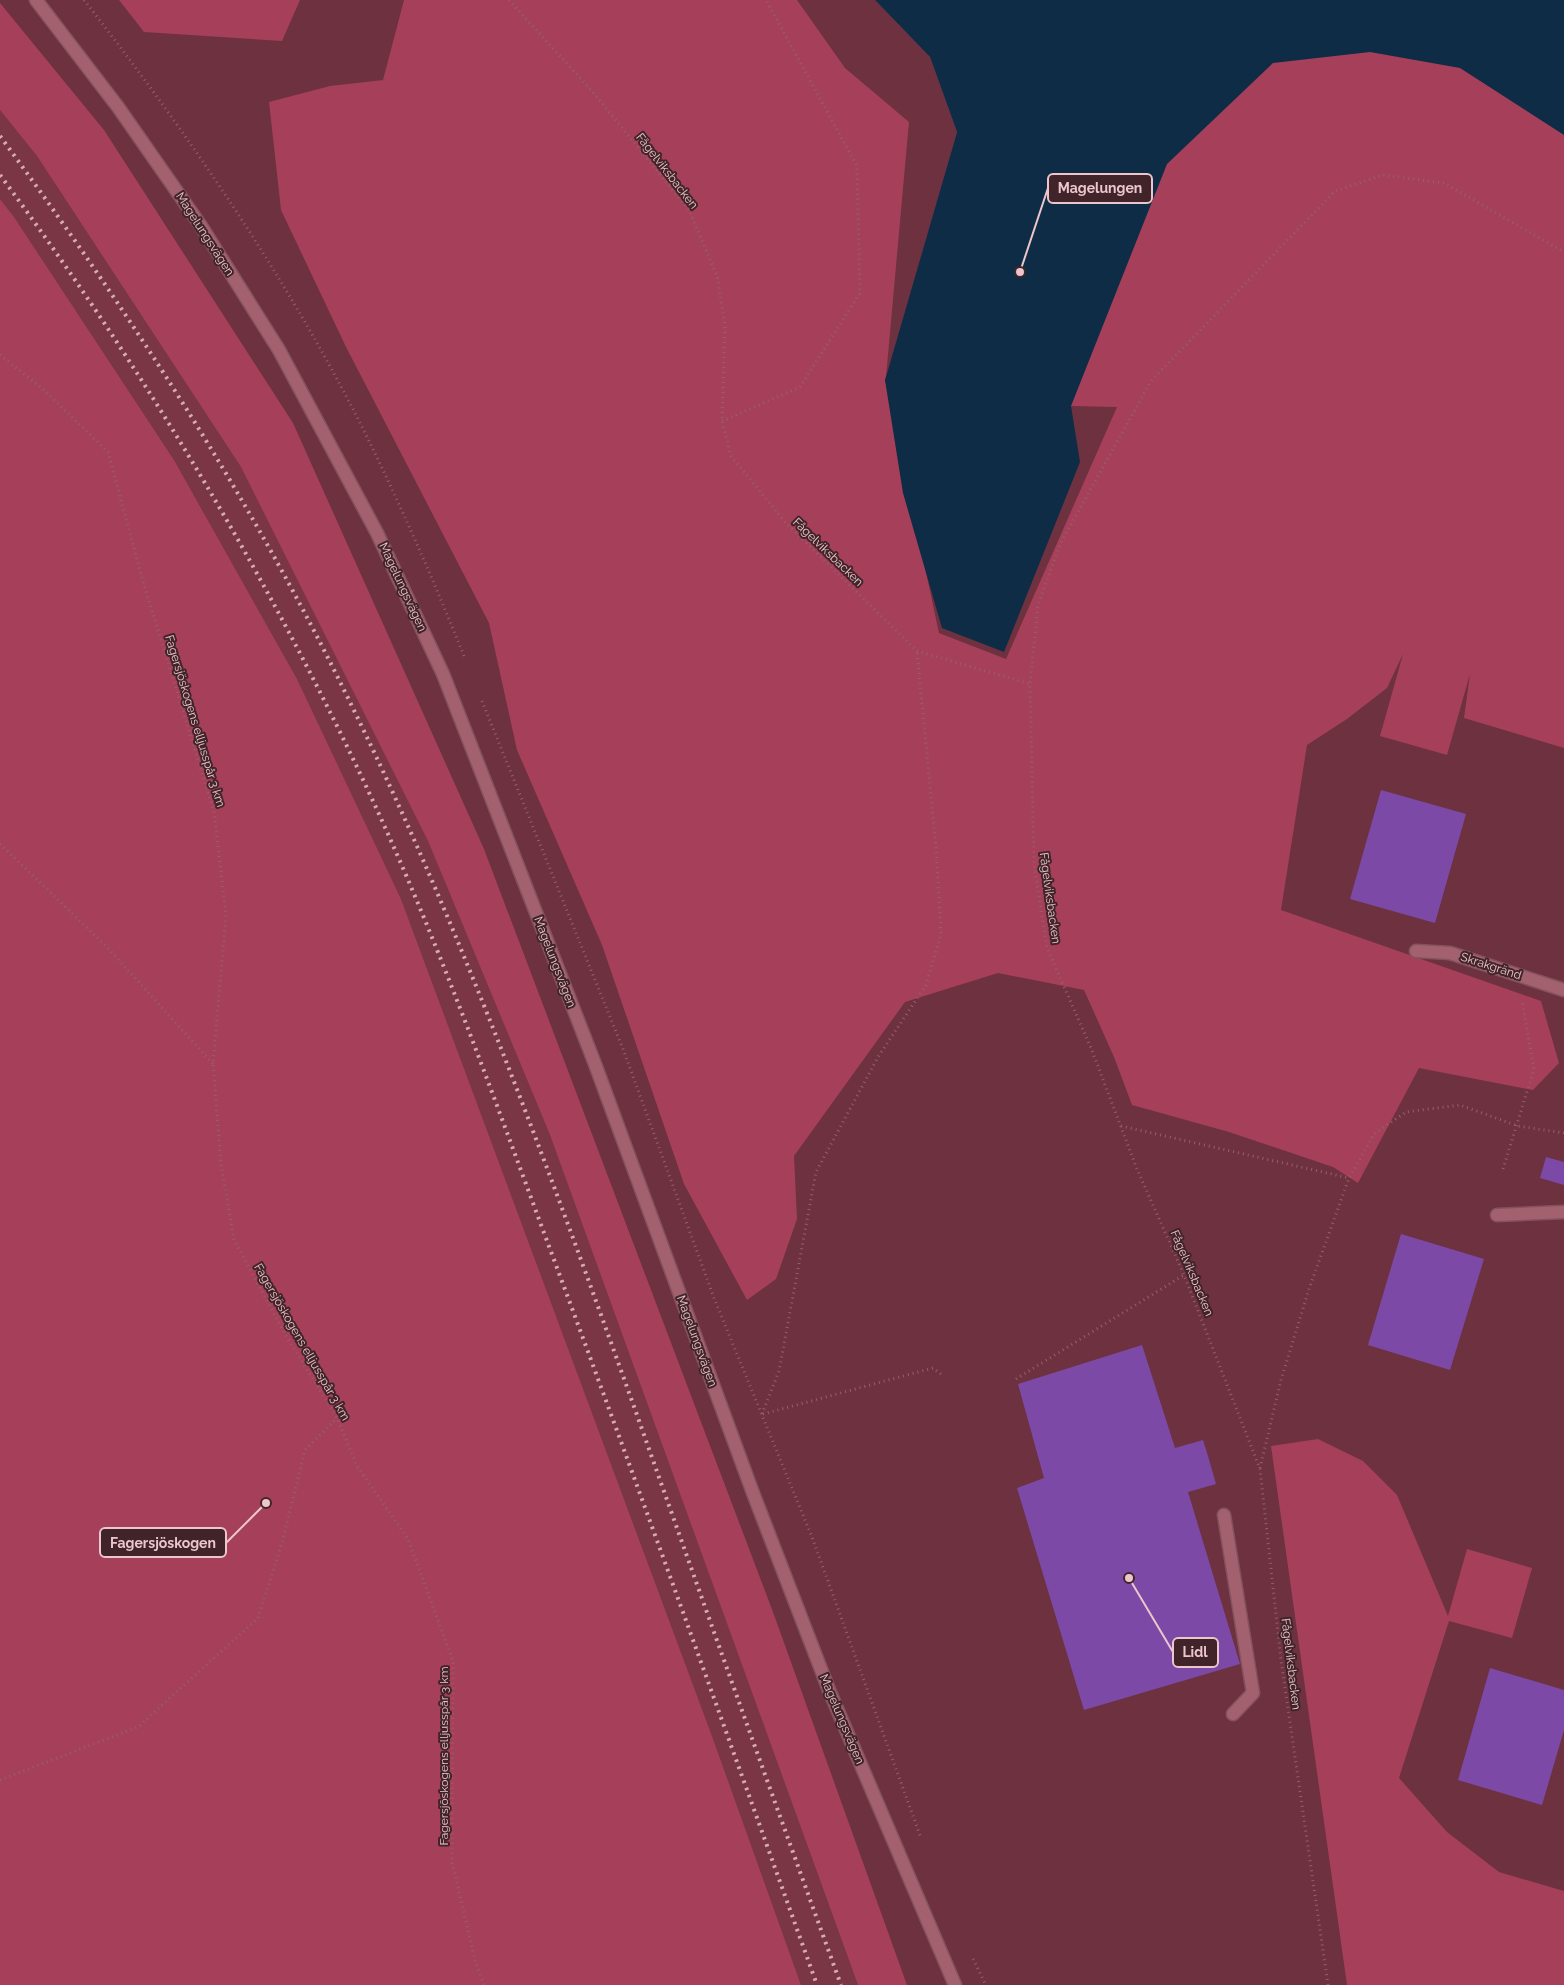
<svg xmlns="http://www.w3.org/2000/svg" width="1564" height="1985" font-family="Raleway,sans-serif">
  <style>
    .built { fill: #7b3646 }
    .green { fill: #a63f5a }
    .water { fill: #0e2c45 }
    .building { fill: #7c4aa6 }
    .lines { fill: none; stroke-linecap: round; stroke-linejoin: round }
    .service-casing { stroke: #84525e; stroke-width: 15 }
    .minor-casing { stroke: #84525e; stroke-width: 15 }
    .secondary-casing { stroke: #84525e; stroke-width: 15 }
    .path { stroke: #95606b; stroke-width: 3; stroke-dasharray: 1 4; stroke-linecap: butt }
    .service { stroke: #a3616f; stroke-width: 12 }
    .minor { stroke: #a3616f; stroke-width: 12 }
    .secondary { stroke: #a3616f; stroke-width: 12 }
    .rail { stroke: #d6acb3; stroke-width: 4; stroke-dasharray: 2.5 5; stroke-linecap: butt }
    .labels { text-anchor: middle; stroke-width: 4; stroke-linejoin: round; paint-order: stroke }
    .street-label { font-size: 12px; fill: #ecc6cc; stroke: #402429 }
    .leader { fill: none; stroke: #ecc6cc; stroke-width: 2 }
    .callout-dot { fill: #ecc6cc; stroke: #402429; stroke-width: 2 }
    .callout { fill: #402429; stroke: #ecc6cc; stroke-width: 2 }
    .callout-label { font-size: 14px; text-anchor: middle; font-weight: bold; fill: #ecc6cc }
  </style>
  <rect width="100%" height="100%" fill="#6d313f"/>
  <path class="built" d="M0,110L37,156L241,467L428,841L550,1135L858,1985H801L712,1736L401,899L297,679L174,460L14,217L0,199Z"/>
  <path class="green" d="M119,0H300L282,41L144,32Z
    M404,0H797L845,68L909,122L886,377L957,132L930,57L875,0H1024L885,380L939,633L1006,659L1117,407L1071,406L1034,61L1564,0V748L1464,718L1470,674L1447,755L1380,736L1403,654L1387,688L1347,719L1307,745L1281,910L1541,1001L1559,1063L1533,1090L1419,1068L1358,1183L1333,1167L1229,1132L1132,1105L1114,1057L1084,990L998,973L905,1002L794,1156L797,1219L776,1279L747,1300L684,1184L602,945L517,750L489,623L346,347L281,210L269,102L330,86L383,80Z
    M0,3L104,130L293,423L484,849L773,1612L907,1985H858L550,1135L428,841L241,467L37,156L0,110Z
    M0,199L14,217L174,460L297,679L401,899L712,1736L801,1985H0Z
    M1318,1439L1363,1461L1397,1495L1448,1616L1467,1549L1532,1568L1512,1638L1449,1621L1399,1778L1447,1832L1499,1872L1564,1891V1985H1347L1271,1446Z"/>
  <path class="water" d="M875,0H1564V135L1460,68L1370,52L1273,63L1167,164L1071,406L1080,462L1004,652L942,628L903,493L885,380L957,132L930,57Z"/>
  <path class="building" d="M1381,790L1466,814L1435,923L1350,899Z
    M1546,1157L1564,1162V1185L1540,1178Z
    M1401,1234L1484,1259L1450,1370L1368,1345Z
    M1142,1345L1175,1448L1203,1440L1208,1456L1216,1484L1188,1492L1240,1664L1084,1710L1017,1488L1044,1478L1018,1384Z
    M1490,1668L1564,1690V1730L1542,1805L1458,1780Z"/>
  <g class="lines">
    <defs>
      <path id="service" d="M1224,1515L1253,1693L1233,1714"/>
      <path id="minor" d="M1416,951L1450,953L1564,990
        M1497,1215L1564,1212"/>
      <path id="secondary" d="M36,0L118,107L201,226L279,350L377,533L443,674L595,1064L753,1493L829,1690L955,1985"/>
    </defs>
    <use href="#service" class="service-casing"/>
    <use href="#minor" class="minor-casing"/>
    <use href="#secondary" class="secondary-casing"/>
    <path class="path" d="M84,0C184,128 282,271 356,415C396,494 431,574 464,656
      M509,0L592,91L689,210L717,276L725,325L722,421L731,456L785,522L917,651L1030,684
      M0,355L44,390L108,452L142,578L214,812L226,915L213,1064L221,1163L234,1240L285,1334L337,1418L357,1466L408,1539L453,1661L452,1862L475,1960L484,1985
      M722,421L800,387L860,293L857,166L766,0
      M482,701L623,1049L714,1298L812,1537L921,1838
      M0,844L105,945L213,1064
      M1121,1126L1349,1178
      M1503,1169L1534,1069L1522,1001
      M1016,1379L1184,1275
      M762,1414L779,1371L816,1172L878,1057L926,985L941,935L936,848L917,651
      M763,1414L933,1368L941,1374
      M1260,1468L1281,1380L1309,1289L1349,1178L1374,1134L1406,1112L1460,1105L1518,1126L1564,1133
      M0,1780L138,1727L258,1618L282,1543L305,1450L337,1418
      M973,1959L986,1985
      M1328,1985L1281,1660L1260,1469L1184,1275L1137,1169L1091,1048L1047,948L1034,864L1030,684L1038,605L1060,544L1151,381L1335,191L1383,175L1444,183L1564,252"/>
    <use href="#service" class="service"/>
    <use href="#minor" class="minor"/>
    <use href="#secondary" class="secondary"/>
    <path class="rail" d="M0,136C121,301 234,473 327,656C451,900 545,1158 637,1415C704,1605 772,1795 841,1985
      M0,175C141,365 264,570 365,784C435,932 490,1087 547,1241C639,1488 728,1737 817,1985"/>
  </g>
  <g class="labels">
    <g class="street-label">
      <text transform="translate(667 171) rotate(52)" y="4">Fågelviksbacken</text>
      <text transform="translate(205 234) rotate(57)" y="4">Magelungsvägen</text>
      <text transform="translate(828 552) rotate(44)" y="4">Fågelviksbacken</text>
      <text transform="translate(403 587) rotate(65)" y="4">Magelungsvägen</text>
      <text transform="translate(195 721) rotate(73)" y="4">Fagersjöskogens elljusspår 3 km</text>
      <text transform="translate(1050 898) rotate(82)" y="4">Fågelviksbacken</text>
      <text transform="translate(555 962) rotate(69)" y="4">Magelungsvägen</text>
      <text transform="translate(1491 966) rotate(18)" y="4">Skrakgränd</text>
      <text transform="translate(1192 1273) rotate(67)" y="4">Fågelviksbacken</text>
      <text transform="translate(697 1341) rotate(70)" y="4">Magelungsvägen</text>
      <text transform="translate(302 1342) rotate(60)" y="4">Fagersjöskogens elljusspår 3 km</text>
      <text transform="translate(1291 1664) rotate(83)" y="4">Fågelviksbacken</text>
      <text transform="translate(842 1719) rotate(67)" y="4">Magelungsvägen</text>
      <text transform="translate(444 1756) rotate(-90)" y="4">Fagersjöskogens elljusspår 3 km</text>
    </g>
  </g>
  <path class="leader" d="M1020 272L1048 188M266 1503L226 1543M1129 1578L1173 1652"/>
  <g class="callout-dot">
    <circle cx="1020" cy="272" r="5"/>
    <circle cx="266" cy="1503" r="5"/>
    <circle cx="1129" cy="1578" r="5"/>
  </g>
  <g class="callout">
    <rect x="1048" y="174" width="104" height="29" rx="5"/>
    <rect x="100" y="1528" width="126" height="29" rx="5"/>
    <rect x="1173" y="1638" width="45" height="29" rx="5"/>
  </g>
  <g class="callout-label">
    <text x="1100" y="193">Magelungen</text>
    <text x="163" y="1548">Fagersjöskogen</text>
    <text x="1195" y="1657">Lidl</text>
  </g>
</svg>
